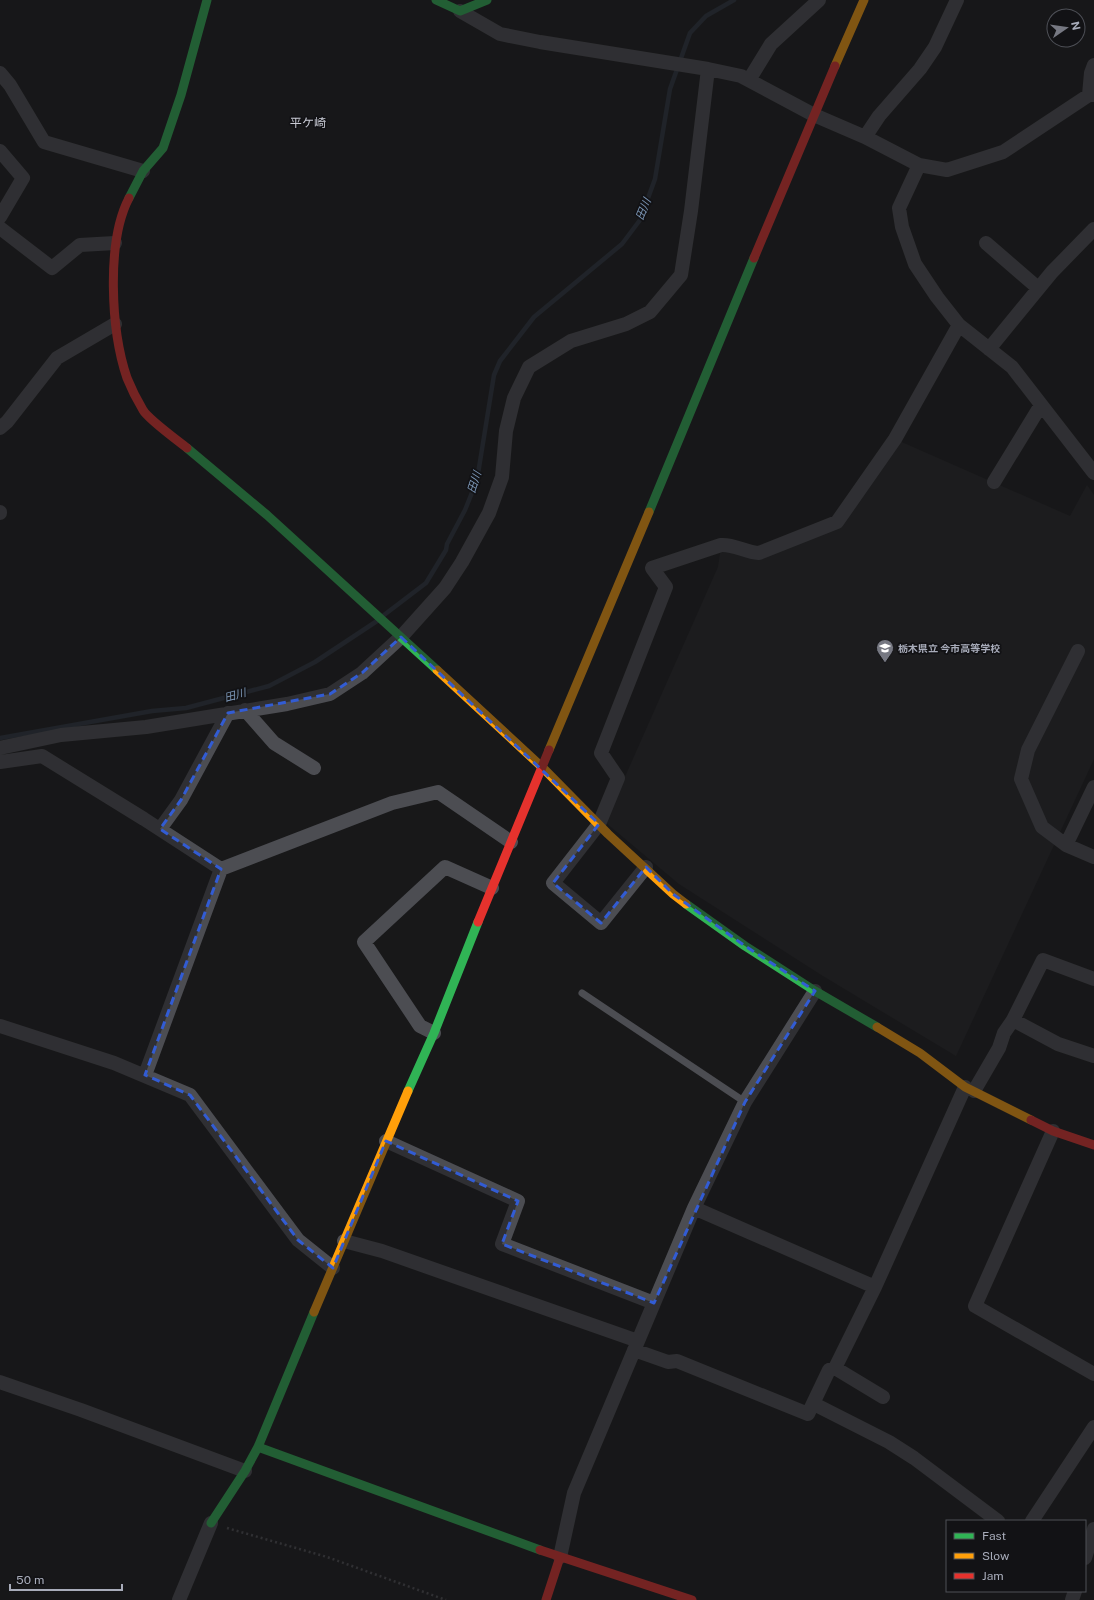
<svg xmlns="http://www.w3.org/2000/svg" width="1094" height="1600" font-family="'Public Sans','Noto Sans JP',sans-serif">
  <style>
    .built { fill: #222225 }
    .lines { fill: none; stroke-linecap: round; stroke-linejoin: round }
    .stream { stroke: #2a323c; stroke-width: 4.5 }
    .path { stroke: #4e4e53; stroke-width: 2.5; stroke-dasharray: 2 3; stroke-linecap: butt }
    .lane { stroke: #4c4d52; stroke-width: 7 }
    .street { stroke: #4c4d52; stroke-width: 14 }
    .fast { stroke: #30b455; stroke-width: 9 }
    .slow { stroke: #ff9f0a; stroke-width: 9 }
    .jam { stroke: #e5322d; stroke-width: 9 }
    .marked { fill: none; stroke: #325cd4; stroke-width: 3; stroke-dasharray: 8 5; stroke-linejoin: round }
    .labels { text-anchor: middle; stroke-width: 3.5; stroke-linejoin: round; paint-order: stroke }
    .poi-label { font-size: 10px; font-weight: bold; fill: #a8acba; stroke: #121215; text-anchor: start }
    .water-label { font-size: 11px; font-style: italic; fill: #7d98b8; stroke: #121215 }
    .quarter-label { font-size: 12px; fill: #caccd6; stroke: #121215 }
  </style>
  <rect width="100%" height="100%" fill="#181819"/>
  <path class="built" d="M897,440L1070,516L1087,485L1094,495V759L956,1056L823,976L679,884L605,822L718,567L721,547L751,555L839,525Z"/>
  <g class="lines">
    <path class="stream" d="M384,615L426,583L446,550L447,544L465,510L477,480L494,375L500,361L534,317L622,244L640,220L655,179L670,89L690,33L706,16L734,0
      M0,738L152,711L186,708L269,686L315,662L377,621"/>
    <path class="path" d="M227,1528L327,1557L446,1600"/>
    <path class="lane" d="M582,993L745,1102"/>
    <path class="street" d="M460,11L500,34L540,42L708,69L741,76L814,115L865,137L919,165
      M0,73L10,85L44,142L143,171
      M749,80L771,44L819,0
      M1089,95L1091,73L1094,65
      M1094,95H1089L1003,152L947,170L919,165L899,208L902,227L915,264L937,297L959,325L1012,367L1094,473
      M865,137L879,116L920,69L935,47L957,0
      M0,151L23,178L0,217
      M0,228L52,268L80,245L115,243
      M986,243L1038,288
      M989,349L1052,272L1094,229
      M0,428L7,422L57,358L115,324
      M994,482L1041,405
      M0,512V513
      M1078,651L1028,750L1021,779L1042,827L1066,845L1094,857
      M245,710L274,743L314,768
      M0,748L61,735L146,727L287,704L330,694L362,673L401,637L445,588L462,562L489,513L502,477L506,431L514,398L529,367L571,341L626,324L650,312L681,275L691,211L708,69
      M0,762L42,756L144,819L221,869L392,803L438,792L511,842
      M160,829L181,800L228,713
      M1066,845L1094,787
      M646,867L601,923L553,883L599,824L618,778L601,753L666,587L652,568L721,545C734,544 745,552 759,553L837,522L895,439L959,325
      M1013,1020L1058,1044L1094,1056
      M0,1026L114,1063L190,1095L298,1240L333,1268
      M434,1033L420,1026L364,942L445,867L492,888
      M145,1075L221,869
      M974,1091L999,1048L1004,1033L1013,1020L1043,960L1094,979
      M1053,1131L975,1306L1094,1374
      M386,1141L518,1201L502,1244L654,1303
      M694,1208L875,1287
      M344,1241L382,1251L638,1341
      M634,1350L668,1362L677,1361L808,1414L829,1370L835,1368L883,1397
      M835,1368L875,1287L965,1087
      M0,1382L81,1410L245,1471
      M814,1404L889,1442L914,1458L998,1521
      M1032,1521L1094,1427
      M560,1557L574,1493L694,1208L745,1102L815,991
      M1085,1558L1094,1529
      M179,1600L211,1523
      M1072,1600L1075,1591"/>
    <path class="fast" d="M436,0L460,11L487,0
      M129,198L143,171L163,148L181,95L207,0
      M187,448L267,515L437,670
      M649,512L754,258
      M686,904L745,946L815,991L877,1027
      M408,1091L434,1033L478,922
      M258,1447L540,1550
      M211,1523L245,1471L258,1447L314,1312"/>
    <path class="slow" d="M835,66L864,0
      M437,670L543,768L608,834L673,894L686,904
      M549,750L649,512
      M877,1027L920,1053L965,1087L1031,1120
      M314,1312L408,1091"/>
    <path class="jam" d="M129,198C106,242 111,331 127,378C131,388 137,400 143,410C148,419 177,440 187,448
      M754,258L835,66
      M478,922L549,750
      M1031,1120L1053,1131L1094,1145
      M540,1550L692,1600
      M546,1600L560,1557"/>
  </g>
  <path d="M0 0H1094V1600H0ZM401,637L599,824L553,883L601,923L646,867L673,894L745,946L815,991L745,1102L654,1303L502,1244L518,1201L386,1141L333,1268L298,1240L190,1095L145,1075L221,869L160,829L181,800L228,713L330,694L362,673Z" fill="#181819" fill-opacity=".55" fill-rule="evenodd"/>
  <path class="marked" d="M401,637L599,824L553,883L601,923L646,867L673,894L745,946L815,991L745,1102L654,1303L502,1244L518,1201L386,1141L333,1268L298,1240L190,1095L145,1075L221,869L160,829L181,800L228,713L330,694L362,673Z"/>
  <defs>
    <symbol id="school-pin" viewBox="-11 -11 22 30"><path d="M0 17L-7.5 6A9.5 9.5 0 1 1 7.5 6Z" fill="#767882" stroke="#121215"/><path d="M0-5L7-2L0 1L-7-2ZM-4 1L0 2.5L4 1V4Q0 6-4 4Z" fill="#fff"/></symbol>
  </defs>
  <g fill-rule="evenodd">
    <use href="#school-pin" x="875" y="638" width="20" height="27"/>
  </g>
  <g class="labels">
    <g class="poi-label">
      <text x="898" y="652">栃木県立 今市高等学校</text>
    </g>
    <g class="water-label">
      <text transform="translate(643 209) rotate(-67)" y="4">田川</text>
      <text transform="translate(474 482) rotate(-72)" y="4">田川</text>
      <text transform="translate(235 695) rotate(-15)" y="4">田川</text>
    </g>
    <g class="quarter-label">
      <text x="308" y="127">平ケ崎</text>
    </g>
  </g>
  <rect x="946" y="1520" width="140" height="72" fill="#121215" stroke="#4e5057"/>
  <rect x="954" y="1533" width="20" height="6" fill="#30b455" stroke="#4e5057"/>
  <text x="982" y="1540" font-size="12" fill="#a8acba">Fast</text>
  <rect x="954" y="1553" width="20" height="6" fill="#ff9f0a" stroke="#4e5057"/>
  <text x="982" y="1560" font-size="12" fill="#a8acba">Slow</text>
  <rect x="954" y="1573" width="20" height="6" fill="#e5322d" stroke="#4e5057"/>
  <text x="982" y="1580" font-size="12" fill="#a8acba">Jam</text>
  <g transform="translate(1066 28) rotate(77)"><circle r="19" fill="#121215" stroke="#4e5057"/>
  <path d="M0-3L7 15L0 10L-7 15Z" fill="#767882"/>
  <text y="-6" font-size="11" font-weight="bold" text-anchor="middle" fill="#a8acba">N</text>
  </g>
  <path d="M10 1584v6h112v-6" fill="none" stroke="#a8acba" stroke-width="2"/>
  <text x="16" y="1584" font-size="12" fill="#a8acba" stroke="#121215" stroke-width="3" paint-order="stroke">50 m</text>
</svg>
